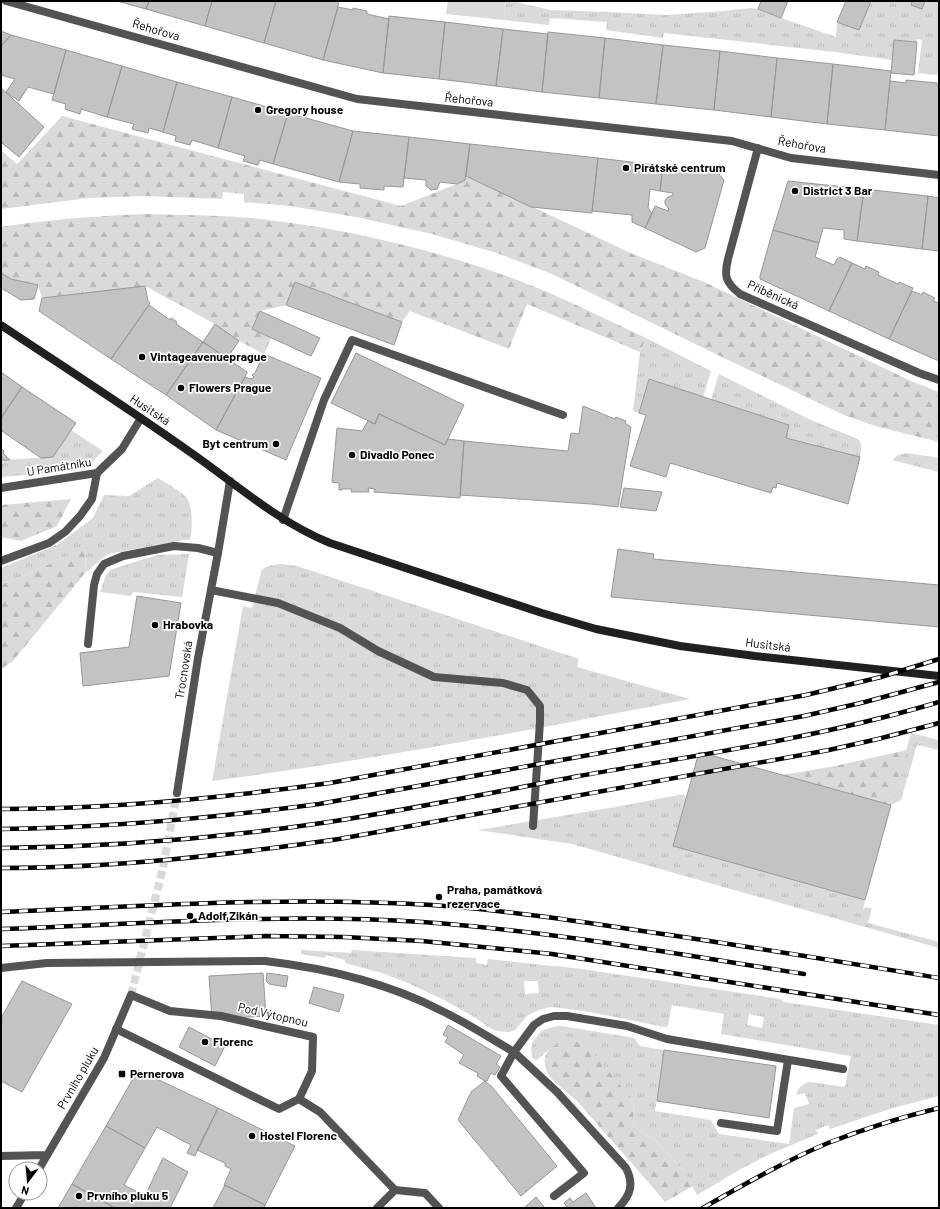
<svg xmlns="http://www.w3.org/2000/svg" width="940" height="1209" font-family="Barlow,sans-serif">
  <style>
    .grass { fill: url(#grass-tufts); fill-rule: evenodd }
    .forest { fill: url(#forest-firs) }
    .green { fill: #dadada }
    .building { fill: #c3c3c3; stroke: #979797 }
    .lines { fill: none; stroke-linecap: round; stroke-linejoin: round }
    .tertiary-tunnel { stroke: #d9d9d9; stroke-width: 8; stroke-dasharray: 8 4; stroke-linecap: butt }
    .service { stroke: #535353; stroke-width: 8 }
    .minor { stroke: #535353; stroke-width: 8 }
    .tertiary { stroke: #535353; stroke-width: 8 }
    .secondary { stroke: #202020; stroke-width: 8 }
    .rail-casing { stroke: #000; stroke-width: 4.5 }
    .rail { stroke: #fff; stroke-width: 3; stroke-dasharray: 9; stroke-linecap: butt }
    .service-bridge { stroke: #535353; stroke-width: 8 }
    .poi-dot { fill: #000; stroke: #fff; stroke-width: 1.5 }
    .labels { text-anchor: middle; stroke-width: 3.5; stroke-linejoin: round; paint-order: stroke }
    .street-label { font-size: 12px; fill: #000; stroke: #fff }
    .poi-label { font-size: 12px; font-weight: bold; fill: #000; stroke: #fff; text-anchor: start }
  </style>
  <defs>
    <pattern id="grass-tufts" width="24" height="20" patternUnits="userSpaceOnUse"><rect width="24" height="20" fill="#dadada"/><path d="M3 7l-1-3M5 7V3M7 7l1-3M15 17l-1-3M17 17v-4M19 17l1-3" fill="none" stroke="#b9b9b9"/></pattern>
    <pattern id="forest-firs" width="22" height="20" patternUnits="userSpaceOnUse"><rect width="22" height="20" fill="#dadada"/><path d="M5 1l3.5 6h-7zM16 11l3.5 6h-7z" fill="#b9b9b9"/></pattern>
  </defs>
  <rect width="100%" height="100%" fill="#fff"/>
  <path class="grass" d="M506,1H511L551,10L609,12L666,15L723,11L751,8L758,9L781,18L836,37L837,22L859,30L871,1H939V75L918,73L922,40L917,39V42L894,40L892,60L835,52L664,33L663,38L606,30L607,22L550,18L549,25L504,20Z
    M646,338L711,371L703,397L650,379L639,413L633,411L640,352Z
    M719,374L811,420L858,439C863,445 861,450 860,457L786,438L789,425L711,400Z
    M71,430L103,451L87,467L77,470L1,477V460L53,457Z
    M907,453L939,458V472L892,460L898,455Z
    M158,478C166,483 177,489 185,496C193,503 193,528 190,539L108,554L86,572L85,549L1,585V568L57,545L93,518L104,495L129,496Z
    M189,554L182,597L133,592L131,596L100,592L106,575L110,570L157,555Z
    M281,564L297,566L579,659L577,667L690,699C531,730 373,760 212,781L243,606L252,608L262,569L272,565Z
    M911,733L939,740V750L917,745L901,800L891,805Z
    M684,794L686,799L673,846L865,900L863,911L865,907L872,908L868,923L939,942V948L572,844L478,830L621,806Z
    M301,950L351,953L352,950L476,958V963L487,965L488,959L582,969L780,999L784,1002L939,1025V1096L893,1108L830,1129L828,1125L816,1130L818,1134L770,1154L739,1170L697,1195L684,1171L654,1139L634,1127L633,1100L555,1044L537,1060L534,1059L532,1057L531,1048L533,1042L541,1031L553,1027L562,1026L634,1038L640,1046L664,1050L655,1111L711,1120L719,1134L789,1144L794,1108L809,1104L805,1093L796,1095C798,1087 802,1084 810,1082L845,1087L851,1056L721,1034L724,1014L672,1005L668,1026L664,1027L585,1011L551,1007L542,1009L528,1015L515,1030L509,1032L497,1031L490,1028L476,1018L444,1000L408,983L382,973L345,963V960L326,955L325,958L301,954ZM524,981H538L539,993L525,994ZM749,1014L764,1017L762,1028L747,1025Z"/>
  <path class="forest" d="M62,116L401,206L457,184L465,180L466,176L633,254L704,282L911,381L939,392V442L875,426L844,415L726,359L552,274L497,253L432,234L361,218L291,206L244,202V194L223,192L222,199L143,196L89,198L1,209V150L17,164Z
    M147,214C182,215 217,215 252,218C344,228 436,249 522,282C565,298 605,319 646,338L640,352L527,304L509,349L410,311L402,322L295,282L286,305L260,311L252,329L271,338L264,354L239,341L215,324L145,286L42,298L38,285L11,279L1,273V227C49,219 98,216 147,214Z
    M71,499L57,526L21,541L1,537V505Z
    M85,549L86,572L13,661L1,669V585Z
    M907,750L891,805L783,775L835,766Z
    M572,1040L586,1045L633,1100L634,1127L654,1139L684,1171L693,1186L665,1202C645,1178 624,1154 603,1131C594,1120 585,1109 575,1099C566,1091 550,1081 546,1069C540,1050 557,1041 572,1040Z"/>
  <path class="green" d="M448,1H506L504,20L446,14Z"/>
  <path class="building" d="M117,1H149L146,9Z
    M149,1H212L205,26L146,9Z
    M212,1H276L264,43L205,26Z
    M276,1H335L339,2L323,60L264,43Z
    M761,1H788L781,18L758,9Z
    M846,1H871L859,30L837,22Z
    M912,1H925L922,9L911,5Z
    M338,7L353,10V8L367,11V14L389,19L383,73L323,60Z
    M389,16L445,22L439,79L383,73Z
    M445,22L503,29L496,86L439,79Z
    M503,29L548,34L542,92L496,86Z
    M1,31L11,35L1,46Z
    M548,32L605,38L599,98L542,92Z
    M11,35L66,50L54,94L28,87L19,101L6,92L15,79L1,75V46Z
    M605,38L663,45L656,104L599,98Z
    M894,40L917,42L914,75L891,73Z
    M663,45L720,51L714,110L656,104Z
    M66,50L122,66L107,117L81,109L80,114L65,109L66,104L52,100Z
    M720,51L777,58L771,117L714,110Z
    M777,58L833,64L827,124L771,117Z
    M833,64L891,71L885,130L827,124Z
    M122,66L177,82L163,132L149,128L148,133L132,129L134,124L107,117Z
    M906,80L937,83V86H939V136L885,130L890,81L906,83Z
    M177,82L232,97L218,148L192,140L190,145L175,141L176,136L163,132Z
    M1,88L44,127L19,157L1,142Z
    M232,97L288,113L273,164L260,160L258,165L243,161L245,156L218,148Z
    M288,113L353,131L339,182L273,164Z
    M353,131L409,137L403,187L384,186V190L360,188V184L339,182Z
    M409,137L470,144L465,180L457,184L440,182L437,189L431,190L426,186V180L404,178Z
    M470,144L598,158L592,213L531,207L466,176Z
    M598,158L663,166L660,191L650,189L648,208L652,214L645,228L632,222V215L592,211Z
    M663,166L718,173L724,180L705,248L696,252L645,228L655,206L668,211L669,209L665,204V200L668,197L673,195V193L660,191Z
    M788,181L864,189L857,241L844,239V230L823,228L819,243L773,230Z
    M864,189L928,196L922,249L857,241Z
    M928,196L939,198V251L922,249Z
    M773,230L819,243L815,257L834,265L837,259L840,257L852,263L829,311L760,279V276Z
    M852,263L865,269L866,266L879,272L878,275L898,284L899,282L913,288L889,339L829,311Z
    M1,273L11,279L38,285L34,299L21,300L1,288Z
    M295,282L402,322L394,345L286,305Z
    M145,286L148,301L150,303L111,359L39,311L42,298Z
    M912,291L922,295L923,292L935,298L933,301L939,303V361L889,339Z
    M149,305L170,320L171,318L177,322L176,324L203,342L166,395L111,359Z
    M260,311L320,338L311,356L252,329Z
    M215,324L239,341L227,358L203,342Z
    M203,342L247,372V373L216,430L166,395Z
    M356,353L464,405L445,445L379,414L375,424L331,403Z
    M264,354L321,378L286,460L216,430L245,377L251,379L254,377L252,375L255,373Z
    M1,372L22,387L1,418Z
    M649,379L789,425L786,438L860,457L848,504L777,483L776,488L773,487L771,493L670,463L666,477L630,466L646,415L639,413Z
    M22,387L76,423L53,457L41,458L2,431L1,433V418Z
    M583,406L615,419L616,417L626,421L625,423L631,427L618,507L591,504L460,495L464,441L568,451L571,433L579,434Z
    M379,414L445,445L448,439L464,441L460,498L374,492L375,489L368,488L369,492H351L352,489H342V490H339V483L332,482L337,428L362,431L368,421L375,424Z
    M1,449L4,451L3,453L10,460H1Z
    M624,488L662,492L656,511L620,507Z
    M618,549L654,554L653,559L939,585V627L611,597Z
    M137,596L181,603L169,676L83,686L80,653L129,647Z
    M699,752L891,805L865,900L673,846Z
    M263,973L266,1016L212,1019L209,976Z
    M267,973L288,976L286,987L269,984L266,981Z
    M22,981L72,1004L22,1092L1,1081V1018Z
    M314,987L344,995L339,1012L309,1003Z
    M448,1025L501,1056L496,1064L500,1067L495,1075L491,1073L487,1081H485L477,1076L478,1073L459,1063L464,1055L445,1042L448,1037L443,1035Z
    M189,1027L225,1046L215,1066L179,1047Z
    M664,1050L776,1066L769,1118L657,1101Z
    M138,1070L218,1108L195,1156L187,1153L191,1145L157,1127L145,1148L106,1126Z
    M485,1081L492,1087L557,1166L521,1196L458,1120L471,1092Z
    M218,1108L295,1146L265,1205L224,1185L231,1169L225,1166V1163L197,1150Z
    M106,1126L145,1148L124,1185L145,1196L163,1158L188,1172L170,1208H115L72,1184Z
    M72,1184L115,1208H58Z
    M225,1185L265,1205L264,1208H213Z
    M586,1193L596,1208H564L567,1207L564,1203L570,1198L573,1202Z
    M536,1197L545,1208H524Z"/>
  <g class="lines">
    <path class="tertiary-tunnel" d="M131,995L163,868L177,793"/>
    <path class="service" d="M283,520L324,400L352,340L563,415
      M1,561L49,543L65,532L80,516L92,499L97,473
      M211,590L278,603L340,628L378,651L434,677L503,683L527,690L540,706V722L533,826
      M88,644L94,585L97,574L104,564L123,556L174,546L198,548L218,553
      M265,961C325,968 388,983 442,1011C467,1023 490,1038 514,1052L501,1076L584,1173L554,1196
      M1,968L47,963
      M299,1099L320,1112L395,1190
      M721,1123L777,1131L788,1060
      M377,1208L395,1190L425,1193L439,1208
      M618,1208C631,1195 634,1184 626,1168L557,1092L514,1052L534,1025L543,1019L554,1016H567L627,1026L667,1039L843,1069"/>
    <path class="minor" d="M6,1L357,99L732,141L791,158L939,175
      M758,148L728,259C724,276 725,282 740,294L919,373L939,380
      M1,488L97,473L122,449L141,418
      M116,1029L279,1109L299,1099L312,1071L313,1037L221,1016L170,1011L131,995"/>
    <path class="tertiary" d="M177,793L198,658L218,553L230,481
      M1,1156L47,1155
      M39,1169L104,1058L131,995
      M16,1208L25,1193"/>
    <path class="secondary" d="M1,325C64,367 128,408 190,452C236,484 278,522 330,543L542,613L596,629L680,646L755,656L939,676"/>
    <defs>
      <path id="rail" d="M1,809C111,809 221,798 330,783L806,695L881,677L939,659
        M1,829C107,828 213,818 319,804L804,716L865,702L939,682
        M1,848C111,847 221,838 329,822C413,809 496,792 579,776C699,755 822,737 939,702
        M1,868C114,868 227,855 339,839L829,750L878,739L939,723
        M1,912C144,906 289,896 432,905C505,910 577,921 649,932C746,946 842,962 939,978
        M1,929C141,924 282,913 422,922C550,931 678,954 804,974
        M1,946L266,936L344,937L422,941L552,954L939,1015
        M703,1208C744,1184 785,1161 828,1143C864,1129 902,1117 939,1108"/>
    </defs>
    <use href="#rail" class="rail-casing"/>
    <use href="#rail" class="rail"/>
    <path class="service-bridge" d="M47,963L265,961"/>
  </g>
  <g class="poi-dot">
    <circle cx="258" cy="110" r="4"/>
    <circle cx="626" cy="168" r="4"/>
    <circle cx="795" cy="191" r="4"/>
    <circle cx="142" cy="357" r="4"/>
    <circle cx="181" cy="388" r="4"/>
    <circle cx="276" cy="444" r="4"/>
    <circle cx="352" cy="455" r="4"/>
    <circle cx="155" cy="625" r="4"/>
    <circle cx="439" cy="897" r="4"/>
    <circle cx="190" cy="916" r="4"/>
    <circle cx="205" cy="1042" r="4"/>
    <rect x="118" y="1070" width="8" height="8" rx="2"/>
    <circle cx="252" cy="1136" r="4"/>
    <circle cx="79" cy="1196" r="4"/>
  </g>
  <g class="labels">
    <g class="street-label">
      <text transform="translate(156 30) rotate(16)" y="4">Řehořova</text>
      <text transform="translate(469 100) rotate(6)" y="4">Řehořova</text>
      <text transform="translate(802 145) rotate(10)" y="4">Řehořova</text>
      <text transform="translate(773 295) rotate(24)" y="4">Příběnická</text>
      <text transform="translate(150 410) rotate(34)" y="4">Husitská</text>
      <text transform="translate(59 467) rotate(-9)" y="4">U Památníku</text>
      <text transform="translate(768 645) rotate(7)" y="4">Husitská</text>
      <text transform="translate(184 670) rotate(-81)" y="4">Trocnovská</text>
      <text transform="translate(273 1015) rotate(13)" y="4">Pod Výtopnou</text>
      <text transform="translate(78 1078) rotate(-60)" y="4">Prvního pluku</text>
    </g>
    <g class="poi-label">
      <text x="266" y="114">Gregory house</text>
      <text x="634" y="172">Pirátské centrum</text>
      <text x="803" y="195">District 3 Bar</text>
      <text x="150" y="361">Vintageavenueprague</text>
      <text x="189" y="392">Flowers Prague</text>
      <text x="268" y="448" text-anchor="end">Byt centrum</text>
      <text x="360" y="459">Divadlo Ponec</text>
      <text x="163" y="629">Hrabovka</text>
      <text x="447" y="894">Praha, památková<tspan x="447" dy="14">rezervace</tspan></text>
      <text x="198" y="920">Adolf Zikán</text>
      <text x="213" y="1046">Florenc</text>
      <text x="130" y="1078">Pernerova</text>
      <text x="260" y="1140">Hostel Florenc</text>
      <text x="87" y="1200">Prvního pluku 5</text>
    </g>
  </g>
  <rect width="940" height="1209" fill="none" stroke="#000000" stroke-width="4"/>
  <g transform="translate(28 1181) rotate(196)"><circle r="19" fill="#ffffff" stroke="#999999"/>
  <path d="M0-3L7 15L0 10L-7 15Z" fill="#000000"/>
  <text y="-6" font-size="11" font-weight="bold" text-anchor="middle" fill="#000000">N</text>
  </g>
</svg>
